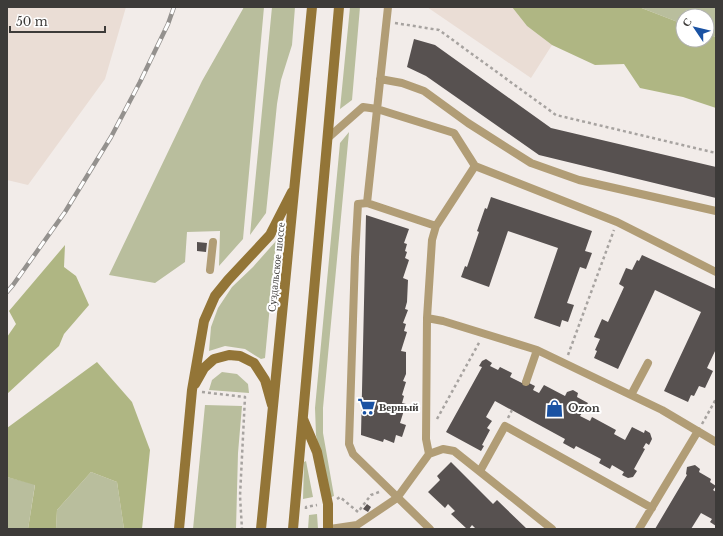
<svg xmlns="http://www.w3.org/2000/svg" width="723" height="536" font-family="'Libre Baskerville',serif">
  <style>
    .built { fill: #eaddd5 }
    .green { fill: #b9be9d }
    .forest { fill: #afb683 }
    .building { fill: #575150 }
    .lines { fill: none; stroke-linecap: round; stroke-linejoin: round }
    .path { stroke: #a7a3a0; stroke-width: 2.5; stroke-dasharray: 3 3; stroke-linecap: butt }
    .lane { stroke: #b19d76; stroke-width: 8 }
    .secondary { stroke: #937537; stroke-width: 10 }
    .rail-casing { stroke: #94918e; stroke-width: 4.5 }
    .rail { stroke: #fff; stroke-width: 3; stroke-dasharray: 9; stroke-linecap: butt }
    .labels { text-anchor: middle; stroke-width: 4; stroke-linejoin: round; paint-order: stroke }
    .street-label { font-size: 11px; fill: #3d3b39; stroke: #fff }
    .poi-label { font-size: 11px; font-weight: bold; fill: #3d3b39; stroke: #fff; text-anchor: start }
  </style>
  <rect width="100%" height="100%" fill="#f2ece9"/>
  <path class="built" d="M7,7H126L105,79L28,185L7,180Z
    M427,7H512L527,26L552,45L531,78Z"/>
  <path class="green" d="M244,7H264L243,239L219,266L220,231L187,232L185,262L155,283L109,275L202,81Z
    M272,7H295L292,45L281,80L277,104L266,213L250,235Z
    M350,7H360L352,100L340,109Z
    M639,7H716V37L707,34V16H683V24Z
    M349,132L323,408V433L334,496L329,498L316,435L315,408L340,143Z
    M276,241L265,358L261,359L245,349L225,346L209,351L211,327L218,308L232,287L253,267Z
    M222,372L237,374L248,384L249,393L209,390L212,380Z
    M205,405L242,406L238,453L236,529H193Z
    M306,461L313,497L303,499L304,462Z
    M91,472L117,482L124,529H56L57,510Z
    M7,477L35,484L28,529H7Z
    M317,514L318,529H308L309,515Z"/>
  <path class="forest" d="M512,7H639L683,24V40H707V34L716,37V108L683,97L640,88L624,64L595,65L552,45L527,26Z
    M65,245L64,267L76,276L89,305L64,334L59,346L7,394V337L16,324L9,311Z
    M97,362L132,402L150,450L142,529H124L117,482L91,472L57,510L56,529H28L35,485L7,477V428Z"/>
  <path class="building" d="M414,39L435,45L551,128L716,167V198L539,155L426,76L407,67Z
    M491,197L592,231L585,251L592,253L586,269L580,267L567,303L574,305L568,322L562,320L560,327L534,318L558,248L508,231L489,287L461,277L465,266L467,267L479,232L477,231L485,208L487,209Z
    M366,215L409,229L404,243L407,244L405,251L407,252L405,258L409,260L403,278L408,280L407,302L405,309L408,310L403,323L406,324L404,331L407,332L401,351L406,352V374L403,381L406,382L402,395L404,396L402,403L406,404L400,423L406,425L402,437L396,435L394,443L384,439L383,442L361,435Z
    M197,242L207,243L206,252L197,251Z
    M642,255L716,289V349L707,368L713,371L705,388L699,386L694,396L691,395L688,402L664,391L701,312L655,290L618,369L594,358L597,351L595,350L600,339L594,337L602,319L608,322L624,287L619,284L626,268L632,270L637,260L639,261Z
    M486,359L492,363L490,366L498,370L500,367L512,373L510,377L522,383L523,380L535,386L533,390L539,393L544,385L565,396L567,392L573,390L578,393L577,397L588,403L580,416L590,421L592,417L616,430L614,434L625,440L632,427L644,433L645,430L650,433L652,439L649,445L646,443L643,448L645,449L634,469L637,471L633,477L628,478L622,475L624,472L612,465L610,469L599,463L601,459L576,446L574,449L563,443L565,439L495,401L486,417L492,421L487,428L490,430L482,445L484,446L481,451L446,432L482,367L479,366L482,361Z
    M451,462L493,504L497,500L527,529H476L472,525L469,529H467L451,514L455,511L448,504L445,508L428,492L440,480L437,476Z
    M695,465L700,469L699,472L711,479L710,482L716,486L713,490L716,492V526L710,522L712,519L701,513L691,529H655L687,475L686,474L687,467Z
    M367,504L371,507L368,512L363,509Z"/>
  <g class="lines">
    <path class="path" d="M395,23L439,30L556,115L716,153
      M568,355L614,230
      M202,392L245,397L240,496L242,529
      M508,418L512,410
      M437,419L480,341
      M702,424L716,399
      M337,499L340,497L358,512L371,495L379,492
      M306,509V507L317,505"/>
    <path class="lane" d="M380,79L402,83L424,91L468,123L531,163L579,180L716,211
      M329,137L363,107L377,109L454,133L475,166
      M367,203L388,7
      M436,226L475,166L617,222L716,272
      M210,270L213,242
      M427,318L443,321L537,350L662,410L716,442
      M526,382L537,350
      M631,395L648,363
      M429,454L426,439L427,318L432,240L436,226L367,203L358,204L355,257L349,444L353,454L430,529
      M480,471L505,426L652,508
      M330,529L357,525L397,498L429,454L443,449L454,451L552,529
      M639,529L698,431"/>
    <path class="secondary" d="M195,384L204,368L214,359L229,355L240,356L254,363L265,380L272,405
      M303,419L317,452L328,504V529
      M179,529L192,390L204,321L215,296L228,280L270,235L292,192
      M261,529L312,7
      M293,529L339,7"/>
    <defs>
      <path id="rail" d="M7,292L13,285L65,212L111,137L140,82L168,24L174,7"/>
    </defs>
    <use href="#rail" class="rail-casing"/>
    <use href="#rail" class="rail"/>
  </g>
  <defs>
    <symbol id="supermarket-bare" viewBox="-9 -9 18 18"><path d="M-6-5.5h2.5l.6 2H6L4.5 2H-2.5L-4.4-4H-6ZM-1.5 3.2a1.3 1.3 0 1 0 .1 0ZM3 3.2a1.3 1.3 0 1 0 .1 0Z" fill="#1a52a3" stroke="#fff" stroke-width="2.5" paint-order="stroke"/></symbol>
    <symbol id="shop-bare" viewBox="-9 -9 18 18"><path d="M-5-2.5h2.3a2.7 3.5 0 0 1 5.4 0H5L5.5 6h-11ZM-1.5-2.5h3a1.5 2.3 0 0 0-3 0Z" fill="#1a52a3" stroke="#fff" stroke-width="2.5" paint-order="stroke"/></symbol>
  </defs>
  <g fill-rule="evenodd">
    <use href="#supermarket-bare" x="354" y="394" width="25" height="25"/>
    <use href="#shop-bare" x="542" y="396" width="25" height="25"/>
  </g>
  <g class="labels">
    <g class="street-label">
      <text transform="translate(276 267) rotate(-84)" y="4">Суздальское шоссе</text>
    </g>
    <g class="poi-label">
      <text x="379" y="411">Верный</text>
      <text x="568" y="412">Ozon</text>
    </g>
  </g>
  <rect width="723" height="536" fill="none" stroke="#3d3b39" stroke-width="16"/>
  <g transform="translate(695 28) rotate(305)"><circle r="19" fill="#ffffff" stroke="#b1b1b0"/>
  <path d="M0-3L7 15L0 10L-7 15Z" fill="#1a52a3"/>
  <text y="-6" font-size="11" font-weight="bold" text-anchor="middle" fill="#3d3b39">С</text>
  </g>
  <path d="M10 26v6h95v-6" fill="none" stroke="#3d3b39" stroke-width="2"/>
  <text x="16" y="26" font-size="12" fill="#3d3b39" stroke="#ffffff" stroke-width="3" paint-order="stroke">50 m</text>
</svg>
